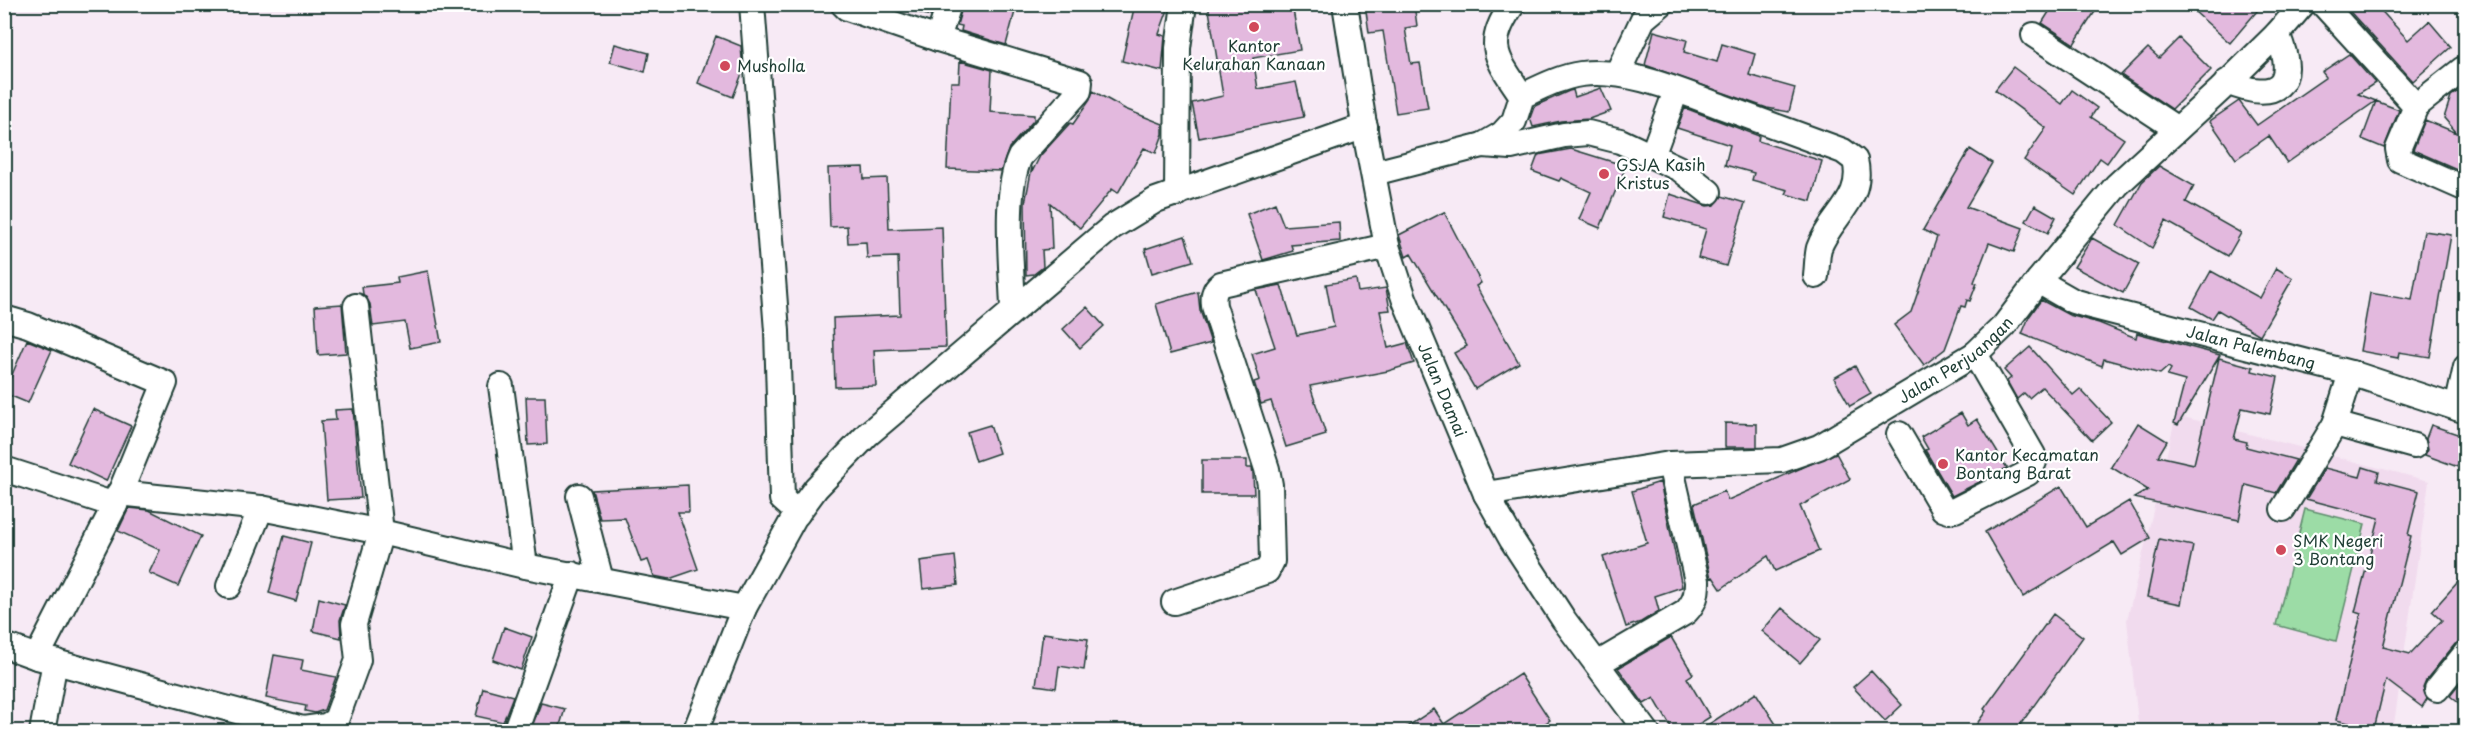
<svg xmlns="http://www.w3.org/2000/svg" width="2470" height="736" font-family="'Playpen Sans',sans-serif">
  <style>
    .built { fill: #f1dbee }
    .green { fill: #9cdca6; stroke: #5e8c6d; stroke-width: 1.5 }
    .building { fill: #e3b9de; stroke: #1f3d34; stroke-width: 1.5 }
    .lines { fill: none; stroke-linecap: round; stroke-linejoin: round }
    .minor-casing { stroke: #1f3d34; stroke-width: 28 }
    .minor { stroke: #fff; stroke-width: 24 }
    .poi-dot { fill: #d1495b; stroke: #fff; stroke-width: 2 }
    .labels { text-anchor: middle; stroke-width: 4.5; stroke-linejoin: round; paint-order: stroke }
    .poi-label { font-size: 16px; fill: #1f3d34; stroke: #fff; text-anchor: start }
    .street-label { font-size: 16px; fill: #1f3d34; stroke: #fff }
  </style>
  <rect width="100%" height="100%" fill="#f7eaf5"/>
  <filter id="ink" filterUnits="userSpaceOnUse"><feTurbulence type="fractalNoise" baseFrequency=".0167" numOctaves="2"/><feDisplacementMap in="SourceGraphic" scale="12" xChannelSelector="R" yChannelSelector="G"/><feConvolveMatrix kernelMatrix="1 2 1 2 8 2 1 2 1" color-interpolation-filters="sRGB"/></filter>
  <g filter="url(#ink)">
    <path class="built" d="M2176,415L2429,481L2393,731H2139L2127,620Z"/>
    <path class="green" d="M2305,509L2365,524L2336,641L2276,625Z"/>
    <path class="building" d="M906,4H934L930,16L905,8Z
      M963,4H1017L1006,45L961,31L962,26L957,25Z
      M1135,4H1170L1159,34L1165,36L1162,71L1122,61Z
      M1208,4H1292L1300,50L1253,58L1258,89L1296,82L1304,117L1199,138L1192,103L1223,96Z
      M1365,4H1414L1417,26L1405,28L1411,64L1420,63L1428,108L1396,113L1383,31L1369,33Z
      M2054,4H2100L2074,44L2042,23Z
      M2186,4H2263L2230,43Z
      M2343,4H2375L2408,40L2429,21L2451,47L2413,81Z
      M1654,31L1687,40L1684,52L1717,62L1722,44L1755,54L1749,75L1795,88L1789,112L1767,108L1645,65Z
      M716,36L741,46L743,71L733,97L698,83Z
      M2179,38L2211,70L2172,109L2121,75L2148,48L2159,58Z
      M615,44L649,53L645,72L610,62Z
      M2349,54L2375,83L2358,94L2399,110L2384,148L2362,139L2376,101L2287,163L2269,136L2236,159L2210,121L2239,101L2257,125L2326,77L2322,72Z
      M960,61L992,70L990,112L1034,115V120L1009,148L1001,171L947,169L951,82H959Z
      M2013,67L2062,104L2072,90L2097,108L2091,117L2124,139L2107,163L2100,158L2075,195L2024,160L2046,128L1995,90Z
      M1601,88L1611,111L1589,119L1561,121L1533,127L1530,118L1534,107L1537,105L1569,91L1573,90L1575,97Z
      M1093,91L1125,109L1163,124V134L1156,153L1144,148L1118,193L1112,189L1080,228L1050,203L1052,249L1042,250L1043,267L1034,274L1026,275L1025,203L1032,167V172L1040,156L1070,123L1073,124L1090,100Z
      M2457,92L2466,95V173L2413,150L2425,120L2457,133L2444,118L2451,96Z
      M1685,108L1759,136L1758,141L1822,161L1811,201L1786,194L1788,190L1752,180L1754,173L1725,165L1730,145L1677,128Z
      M1571,149L1626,166L1600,228L1579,219L1591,192L1561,178L1559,181L1532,171L1538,155Z
      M1970,149L1992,163L1966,207L2023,228L2014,252L1989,243L1974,282L1977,283L1970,301L1967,300L1965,307L1961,306L1945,349L1924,365L1894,325L1911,312L1937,237L1923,230Z
      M2159,166L2194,186L2186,202L2241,233L2228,256L2166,221L2152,248L2118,225L2142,182Z
      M863,167L864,179L887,178L889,229L942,227L946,347L874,350L876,386L835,387L833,318L900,315L898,257L867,258L866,242L848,243L847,226L830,227L828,168Z
      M1670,194L1707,206L1715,205L1722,196L1745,203L1726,266L1698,258L1706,229L1664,217Z
      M1275,203L1284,226L1339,222L1340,241L1291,245L1293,251L1263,260L1247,214Z
      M2035,205L2056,217L2048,233L2026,221Z
      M1444,212L1481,283L1476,286L1519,363L1475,389L1454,353L1467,346L1411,254L1406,257L1399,235Z
      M2424,231L2451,235L2430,357L2399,352L2398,358L2360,351L2370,293L2412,300Z
      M1185,236L1193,261L1152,273L1145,249Z
      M2092,238L2139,264L2123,293L2074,267Z
      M2276,268L2293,278L2260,335L2218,310L2212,319L2191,307L2211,271L2260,298Z
      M428,271L441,342L410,348L405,322L373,326L370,304L363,294L362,287L398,283L397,277Z
      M1356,279L1358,292L1386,288L1390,310L1380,311L1388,348L1407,343L1414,363L1388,371L1310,386L1326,435L1286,447L1271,401L1261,404L1254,382L1260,380L1252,354L1275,347L1256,290L1281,285L1297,335L1334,327L1326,284Z
      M1198,292L1200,310L1211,343L1170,354L1156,304Z
      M2041,300L2069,315L2099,323L2136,338L2137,333L2220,355L2178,425L2174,423L2185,381L2167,376L2171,369L2168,367L2160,374L2104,359L2102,366L2022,334L2029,317Z
      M342,304L346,353L318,355L315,306Z
      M1087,307L1104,326L1080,348L1063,329Z
      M27,340L52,350L28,403L4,393Z
      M2030,347L2073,395L2080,389L2111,422L2092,440L2042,387L2029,398L2024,393L2017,399L2007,381L2011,378L2004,370Z
      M2219,358L2253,367L2252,371L2278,377L2270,414L2242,408L2234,439L2247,442L2246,447L2296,460L2276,493L2246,485L2239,520L2134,498L2148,490L2111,467L2138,423L2167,441L2158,456L2194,464Z
      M1855,366L1871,394L1850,406L1834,378Z
      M526,397H545L547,444L528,445Z
      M93,409L131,426L106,481L68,463Z
      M353,409L361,498L327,500L321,421L336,420L335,410Z
      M1961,413L1968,425L1977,419L2007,468L1952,496L1925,450L1928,449L1921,437Z
      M1725,423L1757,424V447H1725Z
      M990,425L999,453L976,461L967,432Z
      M2431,425L2466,437V470L2425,455L2428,449L2426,438Z
      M1836,453L1850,479L1800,506L1819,551L1775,571L1768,556L1721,589L1713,577L1711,578L1694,504L1724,491L1728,500Z
      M1202,460H1247V468H1252L1253,474L1254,494H1202Z
      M2363,467L2379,472L2377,480L2419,491L2408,535L2411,536L2383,647L2410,654L2442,620L2432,611L2466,573V639L2455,644L2426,680L2423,687L2427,699L2422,707L2386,680L2374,729L2336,720L2361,614L2355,612L2379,518L2306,499L2325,468L2360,477Z
      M1660,482L1682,587L1655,596L1659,611L1641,622L1626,627L1603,557L1647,543L1632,491Z
      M688,485L689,512H678L698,569L669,579L654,576L648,560L641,562L625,518L600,519L592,490Z
      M2061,486L2086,527L2129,501L2150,538L2122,555L2114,542L2023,597L1985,532Z
      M129,508L149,510L201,536L178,586L149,573L160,550L118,531Z
      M284,536L311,543L296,601L269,593Z
      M2159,539L2193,546L2181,604L2147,597Z
      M955,556L958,585L923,589L920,561Z
      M319,598L345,605L340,620L341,638L313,631Z
      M1782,608L1820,640L1800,663L1762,631Z
      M2053,614L2083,637L2015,732H1971L1986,711L1984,709Z
      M504,627L532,637L521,670L493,660Z
      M1043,633L1088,639L1084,670L1059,666L1056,688L1036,685Z
      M1671,637L1693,674L1687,678L1710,717L1686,732H1674L1654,698L1644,704L1618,668Z
      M274,655L303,660L301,670L336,677L324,710L315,713L305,711L306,706L266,698Z
      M1871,671L1902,705L1885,721L1853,687Z
      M1520,674L1550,720L1532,732H1399L1434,709L1444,724Z
      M2466,676V709L2450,696Z
      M483,688L513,696L503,722L476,716Z
      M1756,693L1781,732H1697Z
      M541,703L565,709L558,732H530Z"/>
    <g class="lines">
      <defs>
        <g id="minor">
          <path d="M752,4L777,331L782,499L798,513"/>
          <path d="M843,4L847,8L938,39L949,4"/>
          <path id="s1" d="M1345,4L1366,137L1387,246L1404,298L1486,494L1512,540L1564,620L1647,732"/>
          <path d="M1513,4C1483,46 1497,58 1522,96"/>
          <path d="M2323,4L2416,106L2398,149L2400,160L2466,189"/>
          <path d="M2034,35L2177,129"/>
          <path d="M938,39L1080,82L1079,91L1020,157C1003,193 1012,267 1013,309"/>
          <path d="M1617,74L1643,19L1661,4"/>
          <path d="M2227,82C2276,103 2300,85 2277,34"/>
          <path d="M1676,91L1652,156L1680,169L1709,192"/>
          <path d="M2416,106L2463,69"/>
          <path d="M1483,145L1511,147L1564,135L1588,133L1620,141L1652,156"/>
          <path d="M1374,173L1483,145L1502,134L1514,121L1522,96C1541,87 1560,77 1581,74C1629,68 1679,91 1723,107C1763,122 1803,136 1843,151L1855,160C1865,200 1831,215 1819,248C1817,256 1817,267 1816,276"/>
          <path d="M1177,194L1178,48L1184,4"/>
          <path id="s2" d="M2038,281L2073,301L2090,306L2351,373L2466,411"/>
          <path d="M4,318L28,325L165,383L115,505L37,657"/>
          <path d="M501,386L525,566"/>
          <path d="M2457,408L2466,367"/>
          <path d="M2335,424L2414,446"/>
          <path d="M1899,434L1943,509L1949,511L1955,510L2028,473L2034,462L2033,455L1975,354"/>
          <path d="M4,469L115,505"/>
          <path d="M119,493L261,508L381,532L525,566L744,608"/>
          <path id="s3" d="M1486,494L1670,464L1782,460L1819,447L1975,354L2004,326L2038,281L2117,185L2220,90L2277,34L2303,4"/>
          <path d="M579,496L601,580"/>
          <path d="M2283,509L2335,424L2351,373"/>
          <path d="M229,586L261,508"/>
          <path d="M1174,602L1267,571L1272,561L1270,485L1267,469L1214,306C1213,297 1213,290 1221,284L1387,246"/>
          <path d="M4,645L37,657L303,729L326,726L336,720L358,660L354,624L381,532L356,306"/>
          <path d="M1597,664L1686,612C1695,602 1697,595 1697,581L1670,464"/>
          <path d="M2437,689L2466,653"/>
          <path d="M42,732L55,661"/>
          <path d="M515,732L572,574"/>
          <path d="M695,732L744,608L794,518L816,488L868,434L1112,227L1156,200L1365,126"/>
        </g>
      </defs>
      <use href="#minor" class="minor-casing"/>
      <use href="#minor" class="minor"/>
    </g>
  </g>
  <g class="poi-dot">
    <circle cx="1254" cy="27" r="6"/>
    <circle cx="725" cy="66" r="6"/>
    <circle cx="1604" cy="174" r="6"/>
    <circle cx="1943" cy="464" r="6"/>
    <circle cx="2281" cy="550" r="6"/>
  </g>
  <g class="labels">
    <g class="poi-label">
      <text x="1254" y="52" text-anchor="middle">Kantor<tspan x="1254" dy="18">Kelurahan Kanaan</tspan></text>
      <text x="737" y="72">Musholla</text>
      <text x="1616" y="171">GSJA Kasih<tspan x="1616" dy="18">Kristus</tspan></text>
      <text x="1955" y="461">Kantor Kecamatan<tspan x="1955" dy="18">Bontang Barat</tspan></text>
      <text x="2293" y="547">SMK Negeri<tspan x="2293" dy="18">3 Bontang</tspan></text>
    </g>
    <g class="street-label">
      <text dy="6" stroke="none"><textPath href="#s2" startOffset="224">Jalan Palembang</textPath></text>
      <text dy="6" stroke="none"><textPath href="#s3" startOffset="500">Jalan Perjuangan</textPath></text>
      <text dy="6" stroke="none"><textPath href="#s1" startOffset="400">Jalan Damai</textPath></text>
    </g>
  </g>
  <rect width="2470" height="736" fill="none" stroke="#fff" stroke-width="24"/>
  <rect x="12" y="12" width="2446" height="712" fill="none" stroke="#1f3d34" stroke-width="2" filter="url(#ink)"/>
</svg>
